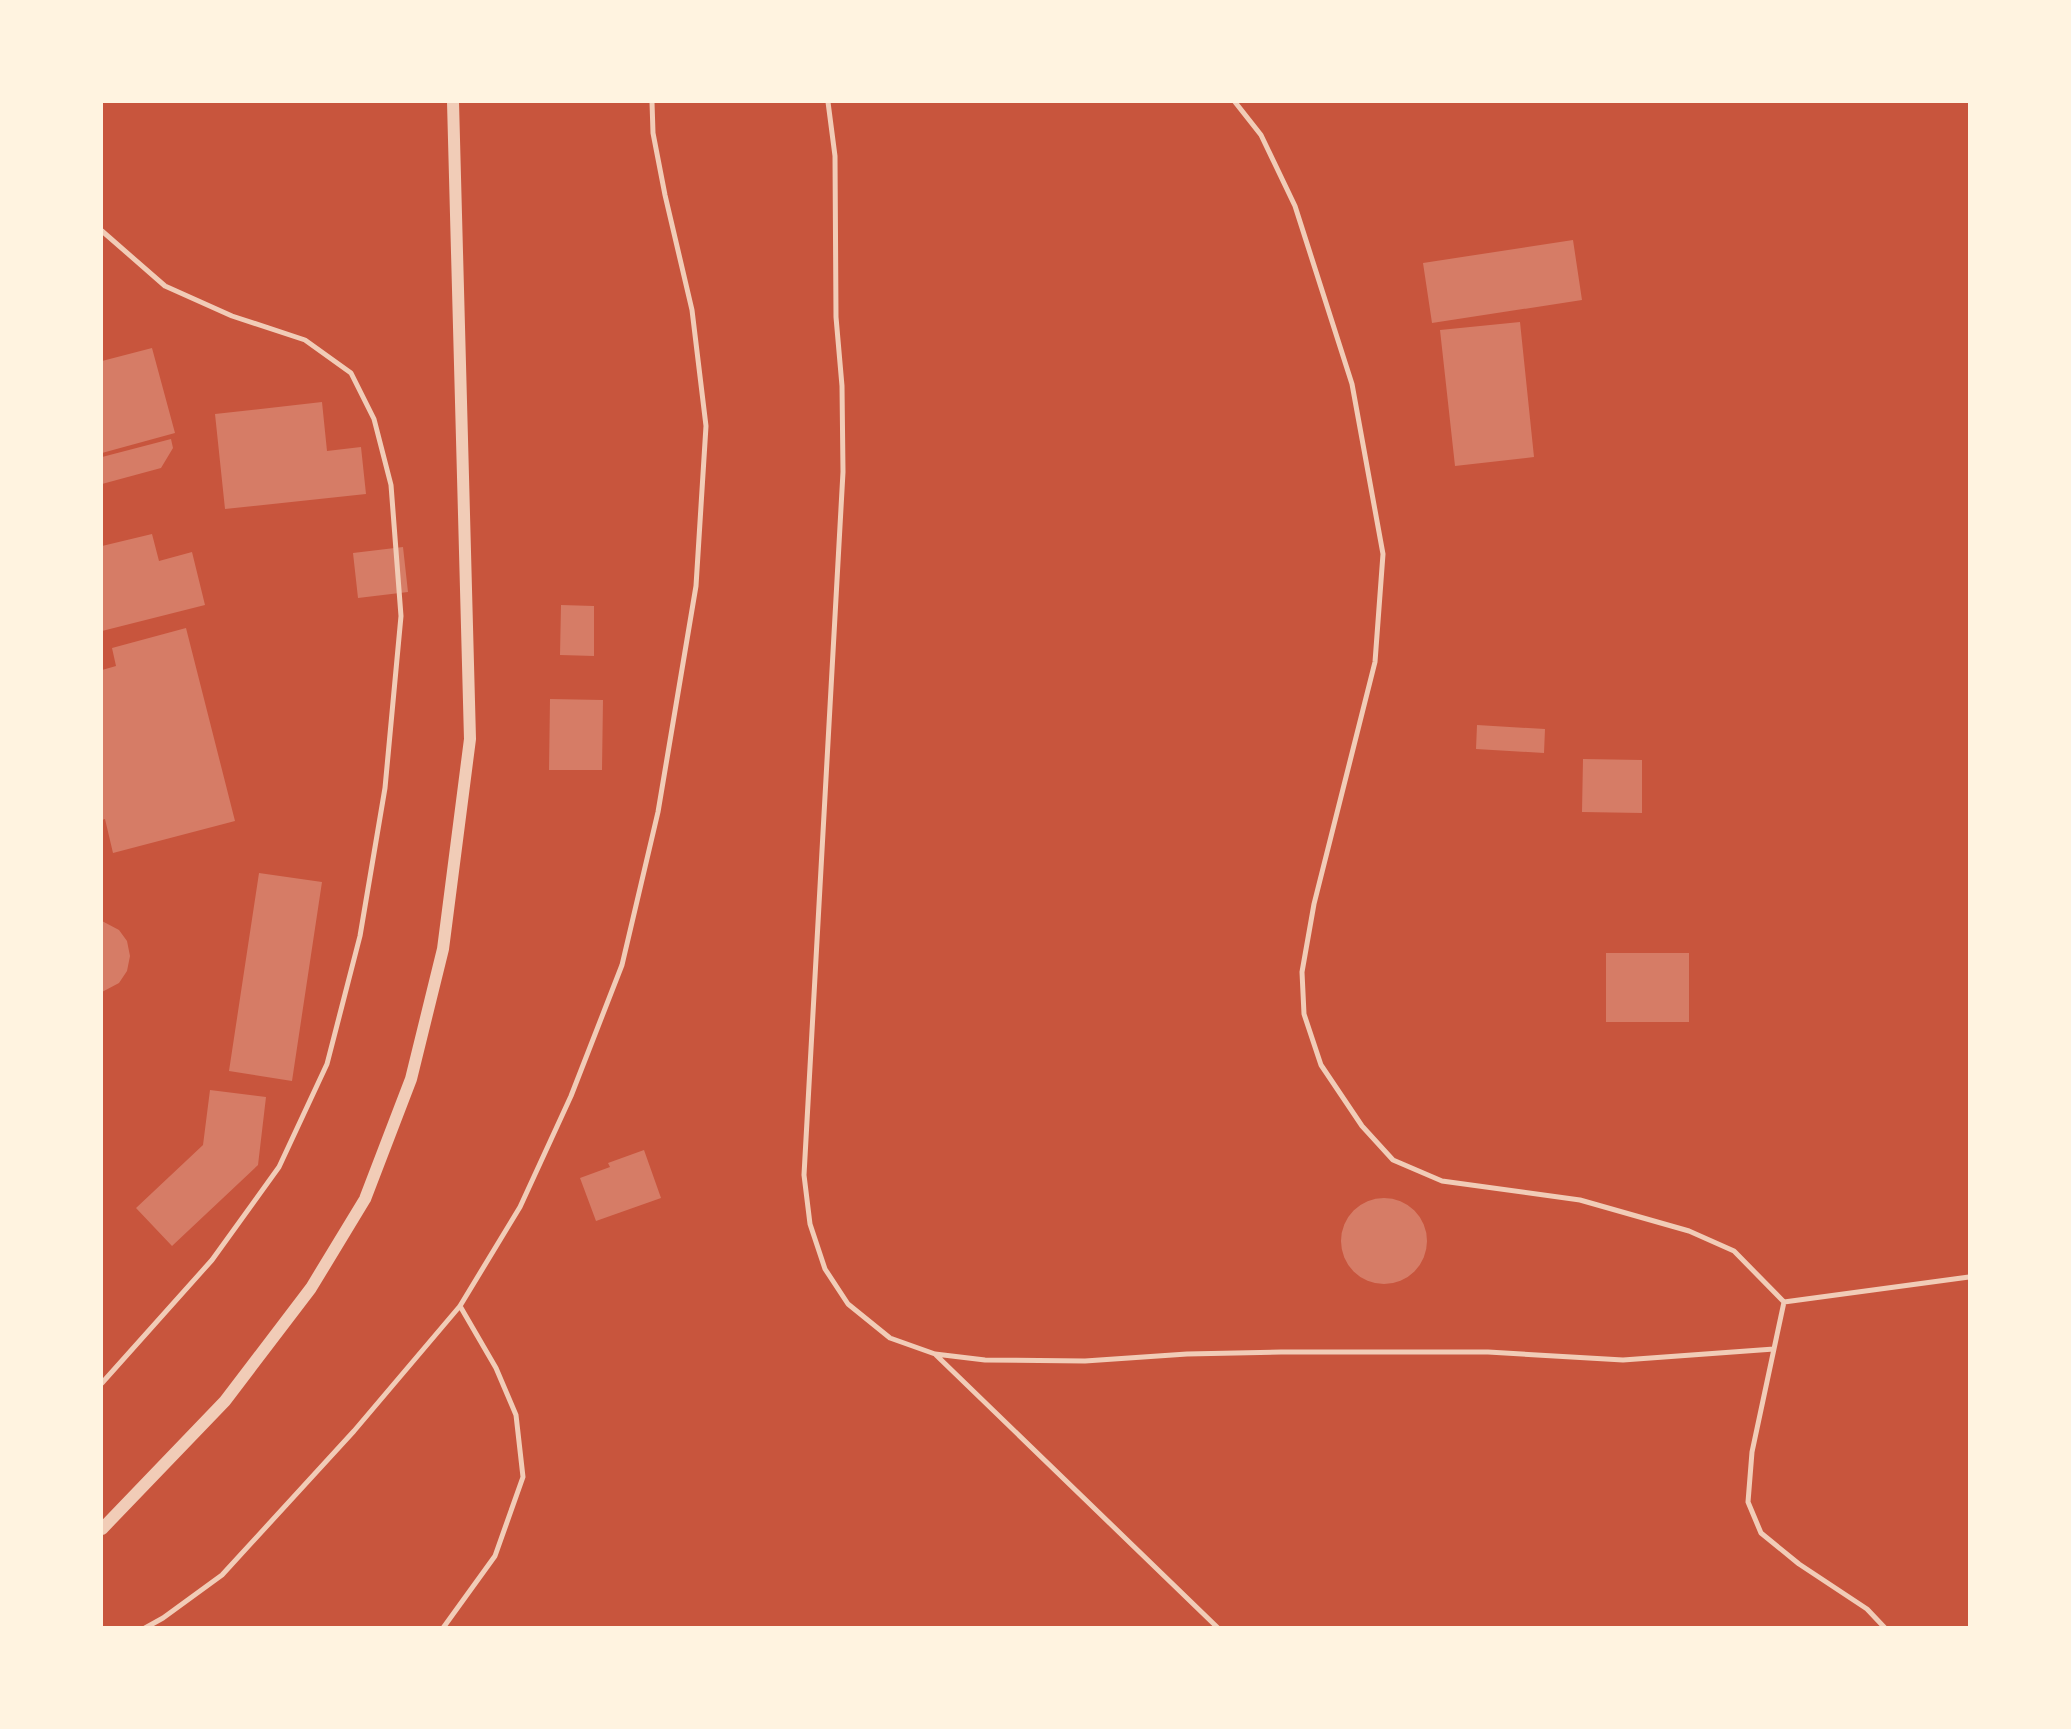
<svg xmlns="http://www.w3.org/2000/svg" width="2071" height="1729" font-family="Literata,serif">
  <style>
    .building { fill: #d67c66 }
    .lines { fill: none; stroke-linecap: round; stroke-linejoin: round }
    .service { stroke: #f1ccb7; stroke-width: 5 }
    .tertiary { stroke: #f1ccb7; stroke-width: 12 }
  </style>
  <rect width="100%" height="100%" fill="#c8553d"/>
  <path class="building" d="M1573,240L1582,300L1432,323L1423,263Z
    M1520,322L1534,457L1455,466L1440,330Z
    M152,348L175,433L102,453V361Z
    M322,402L327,451L361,447L366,494L225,509L215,414Z
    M171,439L173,448L161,468L102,484V457Z
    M152,534L159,561L192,552L205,605L102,631V546Z
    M403,547L408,592L358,598L353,553Z
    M561,605L594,606V656L560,655Z
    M186,628L235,821L113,853L105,819L102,820V670L116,666L112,648Z
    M550,699L603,700L602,770H549Z
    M1477,725L1545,729L1544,753L1476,749Z
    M1583,759L1642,760V813L1582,812Z
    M259,873L322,882L292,1081L229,1071Z
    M102,921L119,930L127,941L130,956L127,971L119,983L102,992Z
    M1606,953H1689V1022H1606Z
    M210,1090L266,1097L258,1165L172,1246L136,1208L203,1145Z
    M644,1150L661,1198L596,1221L580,1178L610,1167L608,1163Z
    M1341 1241a43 43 0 1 1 86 0a43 43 0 1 1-86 0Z"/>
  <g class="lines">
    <path class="service" d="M828,102L835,156L836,317L842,386L843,472L804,1175L810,1224L825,1269L848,1304L890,1338L935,1354L985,1360L1085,1361L1187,1354L1281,1352H1488L1623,1360L1774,1349
      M1235,102L1261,135L1295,206L1352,384L1383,554L1375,662L1314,904L1302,972L1304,1014L1321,1065L1362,1126L1393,1160L1442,1181L1580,1200L1689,1231L1734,1251L1784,1302
      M102,231L165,286L232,316L305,340L351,373L374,419L391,485L401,616L385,788L360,936L327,1064L279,1167L212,1260L102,1383
      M1784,1302L1752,1452L1748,1502L1761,1533L1799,1564L1867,1609L1885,1628
      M1784,1302L1969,1277
      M936,1355L1218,1628
      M145,1628L163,1618L222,1575L354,1431L460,1306L520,1207L571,1096L622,965L658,812L696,586L706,426L692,310L665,195L653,133L652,102
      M443,1628L495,1556L523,1477L516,1415L496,1368L460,1306"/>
    <path class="tertiary" d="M102,1529L225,1401L311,1288L365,1199L411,1079L443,949L470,739L453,102"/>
  </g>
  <rect width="2071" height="1729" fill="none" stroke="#fff3e0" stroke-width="206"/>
</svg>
